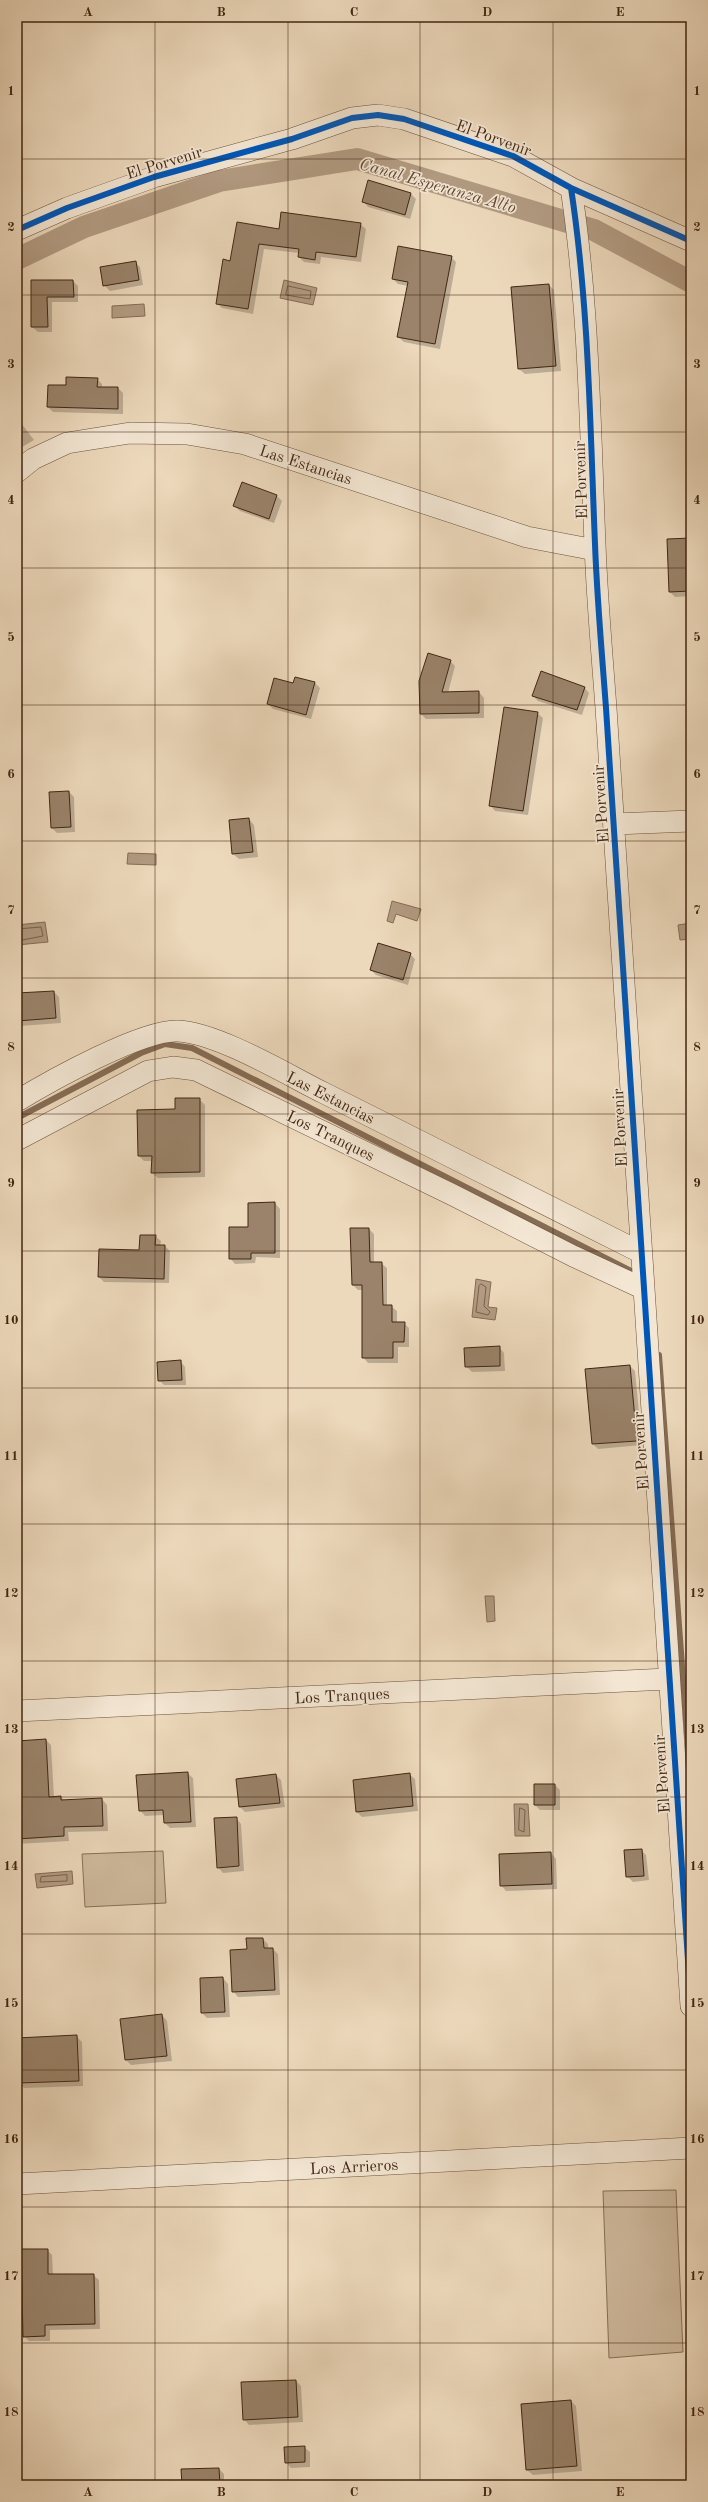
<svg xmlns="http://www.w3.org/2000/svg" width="708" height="2502" font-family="'Old Standard TT',serif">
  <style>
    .green { fill: #cfba9e; stroke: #887058 }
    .water { fill: #b29b82; stroke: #856c55 }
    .shadow { fill: #0003 }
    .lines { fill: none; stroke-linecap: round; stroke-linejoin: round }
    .shore { stroke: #7a604a; stroke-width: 1 }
    .stream { stroke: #856c55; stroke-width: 6 }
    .canal { stroke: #b29b82; stroke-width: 22 }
    .building { fill: #9a836a; stroke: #422612 }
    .minor-casing { stroke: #6c523c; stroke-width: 22 }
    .minor { stroke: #f3e6d3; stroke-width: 21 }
    .cycleway-casing { stroke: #f3e6d3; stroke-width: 8 }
    .cycleway { stroke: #0057b8; stroke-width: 6 }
    .grid { fill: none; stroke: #422612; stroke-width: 1; stroke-opacity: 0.55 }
    .labels { text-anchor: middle; stroke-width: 3.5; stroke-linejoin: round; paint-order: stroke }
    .street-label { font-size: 16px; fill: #422612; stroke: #f3e6d3 }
    .water-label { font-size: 17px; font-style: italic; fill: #644934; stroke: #f3e6d3 }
    .neatline { fill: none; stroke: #422612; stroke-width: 1.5 }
    .grid-label { font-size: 13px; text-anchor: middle; font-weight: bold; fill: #422612 }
  </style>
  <rect width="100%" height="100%" fill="#ecd8bb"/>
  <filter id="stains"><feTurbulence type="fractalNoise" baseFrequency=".005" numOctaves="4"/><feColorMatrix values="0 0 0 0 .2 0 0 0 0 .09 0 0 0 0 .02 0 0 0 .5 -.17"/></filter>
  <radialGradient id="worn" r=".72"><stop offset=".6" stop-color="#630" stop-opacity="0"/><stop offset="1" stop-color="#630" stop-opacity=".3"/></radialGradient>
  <path class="green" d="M163,1851L166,1903L85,1907L82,1854Z
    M676,2190L683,2352L609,2358L603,2191Z"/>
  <path class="water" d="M284,280L317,288L313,305L280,298Z
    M144,304L145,316L112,318V306Z
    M128,853L156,854V865L127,864Z
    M392,901L421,909L417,921L396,914L393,923L387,921Z
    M45,922L48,942L17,945V925Z
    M691,923V939L680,940L678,925Z
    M476,1279L491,1282L488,1307L497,1308L495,1320L472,1317Z
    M485,1596H494L495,1621L487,1622Z
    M514,1804H528L530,1836H515Z
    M72,1871L73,1884L37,1888L35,1874Z"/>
  <path class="shadow" d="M369,181L411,194L416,199L410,219L368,207L363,201Z
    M360,224L366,229L361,262L321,257L320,264L304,262L299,257V253L264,249L253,314L222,308L217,303L231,262L280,230Z
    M451,257L456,262L440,349L404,342L398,337L408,286L398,284L393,279Z
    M135,262L140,267L143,285L110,291L104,285Z
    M32,281H73L78,286V302H52V332H38L32,327Z
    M549,285L554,290L561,371L525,374L519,369Z
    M97,379L102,384V388H118L123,393V414L53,412L48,407L67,386Z
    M18,419L34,440L17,450V420Z
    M277,496L282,501L274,523L240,511L234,506Z
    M691,539V596L675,597L670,592Z
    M450,661L455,666L448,693L479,692L484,698V718L426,719L421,714Z
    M315,683L320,688L311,719L273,709L268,704L293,684Z
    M584,687L589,693L582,715L538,701L533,696Z
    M537,713L543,718L528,815L495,811L490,805Z
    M69,792L74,797L75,832L57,833L52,828Z
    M249,819L254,825L258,857L239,859L233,854Z
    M410,954L415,959L408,985L376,975L371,970Z
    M54,992L59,997L61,1023L20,1026L17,1023V994Z
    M199,1099L205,1105V1177L158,1178L152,1173L153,1161H144L139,1156L138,1111L176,1110Z
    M275,1203L280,1209V1258L256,1257L255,1263L235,1264L230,1258L249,1228Z
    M17,1212L19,1250H17Z
    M369,1229L374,1234V1263H381L387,1268V1306H391L397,1311V1323H404L409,1328V1347H398V1363H368L363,1357V1290H358L353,1285Z
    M155,1236L161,1241L160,1246H165L170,1251L169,1283L104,1282L99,1277L140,1251Z
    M499,1347L504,1353L505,1371L472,1372L466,1366Z
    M180,1361L185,1367L186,1385H164L159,1380Z
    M630,1366L635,1371L642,1445L598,1449L593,1444Z
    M46,1740L51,1745L54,1797H61L65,1801L102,1799L107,1805L108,1831L68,1832L69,1841L17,1844V1742Z
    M187,1773L193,1778L196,1827L170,1828L165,1823L164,1815L145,1816L140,1810Z
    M409,1774L415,1779L418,1811L362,1817L357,1812Z
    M276,1775L281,1780L285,1807L245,1812L240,1807Z
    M555,1785L560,1790V1810H540L535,1805Z
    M236,1818L241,1824L244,1871L223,1873L218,1867Z
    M641,1850L646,1855L649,1880L633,1882L627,1876Z
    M551,1853L556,1859L557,1889L506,1891L501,1885Z
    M263,1939L268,1944V1949H273L278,1954L280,1995L238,1997L233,1991L248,1950Z
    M223,1978L228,1984L230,2017L207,2018L202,2013Z
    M162,2015L167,2021L172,2061L131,2065L126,2060Z
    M76,2036L82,2042L83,2086L24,2088L19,2083L17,2039Z
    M47,2250L52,2255L53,2275H93L99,2280L100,2329L50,2330V2341H29L24,2336Z
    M296,2381L301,2386L303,2422L249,2425L244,2419Z
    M571,2401L576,2406L582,2471L533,2475L527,2470Z
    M304,2447L310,2452V2467L291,2468L286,2462Z
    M219,2469L224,2474V2485H183Z"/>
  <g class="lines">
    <path class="shore" d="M288,286L311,291L310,299L286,295Z
      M17,929L41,927L43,936L17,941
      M481,1284L486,1287L484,1306L490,1312L488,1315L476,1312L479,1286Z
      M520,1808L525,1810L524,1832L519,1830Z
      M67,1875V1881L40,1882L41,1877Z"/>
    <path class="stream" d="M17,1118L141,1053L165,1044L192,1048L639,1275
      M659,1355L691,1787"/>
    <path class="canal" d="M17,259L84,227L219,181L357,159L594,230L691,282"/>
  </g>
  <path class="building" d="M368,180L411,193L405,215L362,202Z
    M281,212L361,223L356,257L316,252L315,260L298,257L299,249L259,244L248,309L216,304L223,259L230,261L237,222L279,229Z
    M398,246L452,256L435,344L397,337L408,282L392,279Z
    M136,261L139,280L103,286L100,267Z
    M31,280H73L74,297H47L48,327H31Z
    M549,284L556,366L518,369L511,287Z
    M66,377L98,378L97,387H118V409L47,407L48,385H66Z
    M242,482L277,495L269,519L233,506Z
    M691,538V591L669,592L667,539Z
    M428,653L451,660L442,692L479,691V713L420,714L419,681Z
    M541,671L585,687L577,710L532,696Z
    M295,677L315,682L306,715L267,704L274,678L293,683Z
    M504,707L538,712L523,811L489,806Z
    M69,791L71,827L51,828L49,792Z
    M249,818L253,852L232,854L229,820Z
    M378,943L411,953L403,980L370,970Z
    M54,991L56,1018L17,1021V993Z
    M175,1098H200V1172L151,1173L152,1156H138L137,1110L175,1109Z
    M275,1202V1253H251V1259H229V1227H248V1203Z
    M350,1228H369L370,1262H382L383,1305H392V1322H405L404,1342H393V1358H362V1285H352Z
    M140,1235H156L155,1245H165L164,1279L98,1277L99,1249L139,1250Z
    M500,1346V1366L465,1367L464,1348Z
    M181,1360L182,1380L158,1381L157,1362Z
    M630,1365L637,1441L592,1444L585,1369Z
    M46,1739L49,1797L61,1796V1800L102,1798L103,1826L64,1827V1836L17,1839V1741Z
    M188,1772L191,1822L164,1823L163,1810L139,1811L136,1775Z
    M410,1773L413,1806L356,1812L353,1780Z
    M276,1774L280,1803L239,1807L236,1779Z
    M534,1784H555V1805H534Z
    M237,1817L239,1866L217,1868L214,1818Z
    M642,1849L644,1876L626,1877L624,1850Z
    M551,1852L552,1884L500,1886L499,1854Z
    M246,1938H263L264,1948H273L275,1990L232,1992L230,1950L247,1949Z
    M223,1977L225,2012L201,2013L200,1978Z
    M162,2014L167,2056L125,2060L120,2019Z
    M77,2035L79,2081L18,2083L17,2038Z
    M21,2249H48V2274H94L95,2324L45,2325V2336L23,2337Z
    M296,2380L298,2417L243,2420L241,2382Z
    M571,2400L577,2466L526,2470L521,2404Z
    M305,2446V2462L285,2463L284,2447Z
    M219,2468L220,2485H182L181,2469Z"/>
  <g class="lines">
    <defs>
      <path id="minor" d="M571,188C589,306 590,425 595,544C597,599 602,654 606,708C637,1141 660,1573 691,2006
        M17,230L67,208L154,177L292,139L352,118L378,115L404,119L513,156L571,188L691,241
        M17,472L33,459L67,443L130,433L187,434L245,444L527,537L595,550
        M614,824L691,821
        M17,1101C50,1081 143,1029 178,1031C218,1033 286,1074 324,1093C429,1146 535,1199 640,1252
        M17,1140L148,1071L173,1067L196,1070L453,1195L573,1256L642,1288
        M17,1711L667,1679
        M17,2184L691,2148"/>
    </defs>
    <use href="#minor" class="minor-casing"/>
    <use href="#minor" class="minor"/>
    <defs>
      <path id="cycleway" d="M571,188C589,306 590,425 595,544C597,599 602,654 606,708C637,1141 660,1573 691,2006
        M17,230L67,208L154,177L292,139L352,118L378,115L404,119L513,156L571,188L691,241"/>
    </defs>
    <use href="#cycleway" class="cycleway-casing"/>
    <use href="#cycleway" class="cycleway"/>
  </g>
  <path class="grid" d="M155,17V2485M288,17V2485M420,17V2485M553,17V2485M17,159H691M17,295H691M17,432H691M17,568H691M17,705H691M17,841H691M17,978H691M17,1114H691M17,1251H691M17,1388H691M17,1524H691M17,1661H691M17,1797H691M17,1934H691M17,2070H691M17,2207H691M17,2343H691"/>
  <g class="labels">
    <g class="street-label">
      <text transform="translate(494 137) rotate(20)" y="6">El Porvenir</text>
      <text transform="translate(164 162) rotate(-17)" y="6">El Porvenir</text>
      <text transform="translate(306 464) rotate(18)" y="6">Las Estancias</text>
      <text transform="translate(580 480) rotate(-92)" y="6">El Porvenir</text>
      <text transform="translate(600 804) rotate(-94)" y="6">El Porvenir</text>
      <text transform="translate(331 1097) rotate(27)" y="6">Las Estancias</text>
      <text transform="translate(619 1128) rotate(-93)" y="6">El Porvenir</text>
      <text transform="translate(331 1135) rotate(26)" y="6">Los Tranques</text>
      <text transform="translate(640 1451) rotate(-94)" y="6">El Porvenir</text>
      <text transform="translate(342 1695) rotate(-3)" y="6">Los Tranques</text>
      <text transform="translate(661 1774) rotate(-94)" y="6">El Porvenir</text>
      <text transform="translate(354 2166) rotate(-3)" y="6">Los Arrieros</text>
    </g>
    <g class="water-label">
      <text transform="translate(438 185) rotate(16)" y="6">Canal Esperanza Alto</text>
    </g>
  </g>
  <rect width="708" height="2502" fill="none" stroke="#ecd8bb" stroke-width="44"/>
  <rect x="22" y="22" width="664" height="2458" class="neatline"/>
  <g class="grid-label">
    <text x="88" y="16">A</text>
    <text x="221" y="16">B</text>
    <text x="354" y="16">C</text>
    <text x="487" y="16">D</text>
    <text x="620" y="16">E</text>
    <text x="11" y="95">1</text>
    <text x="697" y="95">1</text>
    <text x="11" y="231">2</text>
    <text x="697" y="231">2</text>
    <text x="11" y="368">3</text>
    <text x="697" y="368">3</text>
    <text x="11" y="504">4</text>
    <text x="697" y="504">4</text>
    <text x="11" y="641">5</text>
    <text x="697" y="641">5</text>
    <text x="11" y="778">6</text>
    <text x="697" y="778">6</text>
    <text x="11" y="914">7</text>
    <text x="697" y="914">7</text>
    <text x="11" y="1051">8</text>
    <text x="697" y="1051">8</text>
    <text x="11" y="1187">9</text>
    <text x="697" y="1187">9</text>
    <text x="11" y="1324">10</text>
    <text x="697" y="1324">10</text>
    <text x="11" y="1460">11</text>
    <text x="697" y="1460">11</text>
    <text x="11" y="1597">12</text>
    <text x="697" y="1597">12</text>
    <text x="11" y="1733">13</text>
    <text x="697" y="1733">13</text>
    <text x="11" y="1870">14</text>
    <text x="697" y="1870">14</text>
    <text x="11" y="2007">15</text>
    <text x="697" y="2007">15</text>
    <text x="11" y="2143">16</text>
    <text x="697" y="2143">16</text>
    <text x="11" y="2280">17</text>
    <text x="697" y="2280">17</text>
    <text x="11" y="2416">18</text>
    <text x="697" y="2416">18</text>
    <text x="88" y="2496">A</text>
    <text x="221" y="2496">B</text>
    <text x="354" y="2496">C</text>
    <text x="487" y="2496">D</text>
    <text x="620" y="2496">E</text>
  </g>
  <rect width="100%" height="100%" filter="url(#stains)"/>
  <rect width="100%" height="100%" fill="url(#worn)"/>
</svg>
